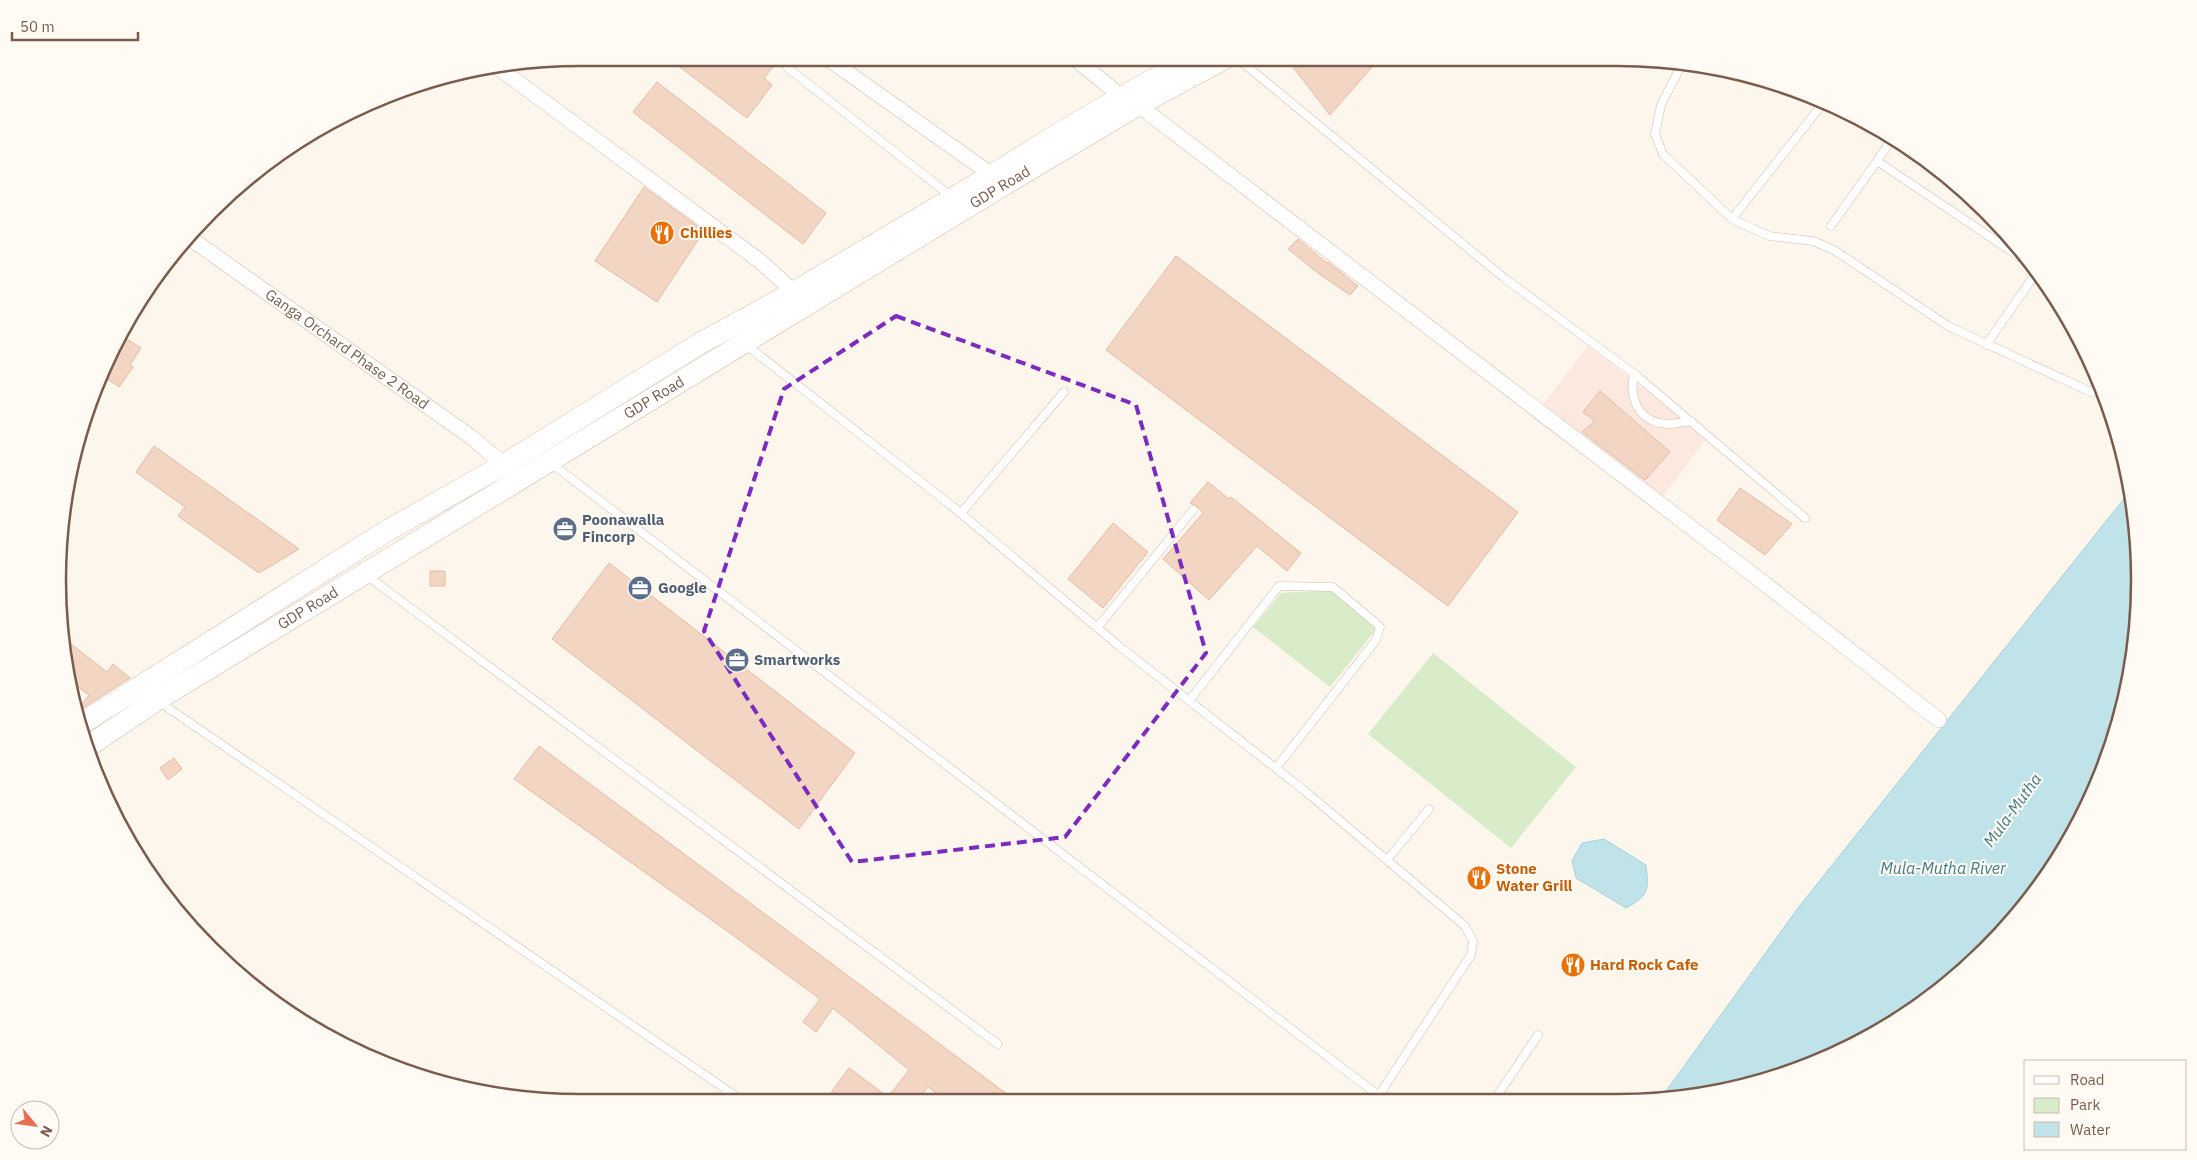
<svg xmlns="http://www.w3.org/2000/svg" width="2197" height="1160" font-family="'IBM Plex Sans',sans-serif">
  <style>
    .commercial { fill: #fde8e0 }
    .green { fill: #d8ecc9 }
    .water { fill: #bfe3e8; stroke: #a5d3da }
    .building { fill: #f3d5c3; stroke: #e6bba3 }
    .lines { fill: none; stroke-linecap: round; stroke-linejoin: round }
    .lane-casing { stroke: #d1beb0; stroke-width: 9 }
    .street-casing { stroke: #d1beb0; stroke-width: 16 }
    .secondary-casing { stroke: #d6c0b0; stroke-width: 22 }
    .lane { stroke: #fff; stroke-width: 8 }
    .street { stroke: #fff; stroke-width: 15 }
    .secondary { stroke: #fff; stroke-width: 21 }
    .marked { fill: none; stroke: #7b2cbf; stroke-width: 4; stroke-dasharray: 10 6; stroke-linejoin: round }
    .labels { text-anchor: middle; stroke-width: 4; stroke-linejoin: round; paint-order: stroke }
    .street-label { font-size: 15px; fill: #7a5c4d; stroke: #fffaf3 }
    .food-label { font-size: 15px; font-weight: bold; fill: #c56008; stroke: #fffaf3; text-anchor: start }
    .service-label { font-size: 15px; font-weight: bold; fill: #4e5e75; stroke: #fffaf3; text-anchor: start }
    .water-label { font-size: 16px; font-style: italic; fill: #437c86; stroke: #fffaf3 }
    .rim { fill: none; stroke: #7a5c4d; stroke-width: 2.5 }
  </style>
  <rect width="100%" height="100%" fill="#fdf6ec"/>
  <path class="commercial" d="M1588,346L1707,438L1656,506L1532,418Z"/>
  <path class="green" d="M1330,590L1378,627L1330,687L1253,627L1281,593Z
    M1433,653L1576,767L1511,848L1368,734Z"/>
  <path class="water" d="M2130,491L2135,512L2138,614L2122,716L2085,811L2010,924L1935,995L1817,1063L1685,1098H1661L1798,908Z
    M1604,839L1646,865C1649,891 1649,895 1626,908L1576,878L1572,861L1582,843Z"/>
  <path class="building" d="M668,58H780L764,78L772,85L747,118Z
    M1305,58H1380L1330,115L1293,67Z
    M657,82L826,213L803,244L633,112Z
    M644,187L704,231L657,302L595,261Z
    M1298,239L1327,263L1328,262L1358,286L1350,295L1318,273L1288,249Z
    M1176,256L1518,512L1448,606L1106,350Z
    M122,336L141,348L130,365L133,367L119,387L100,374Z
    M1600,391L1670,452L1645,480L1582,432L1595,421L1583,412Z
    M154,446L299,549L259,573L178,516L185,507L136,472Z
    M1208,482L1229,499L1231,497L1301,553L1287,571L1257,546L1209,600L1163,559L1203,513L1197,506L1190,503Z
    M1740,488L1792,524L1765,555L1717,520Z
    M1113,523L1148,552L1103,608L1068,579Z
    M609,563L855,753L799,829L552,639Z
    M430,571H445V586H430Z
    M62,637L107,672L113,664L130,678L75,713L89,695L69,680Z
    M539,746L1015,1100H946L928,1087L918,1100L825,1101L849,1068L888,1097L909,1070L833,1008L816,1032L803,1022L820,999L734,936L514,779Z
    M174,758L182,769L168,780L160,768Z"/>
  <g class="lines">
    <defs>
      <path id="lane" d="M1237,58L1503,277L1637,376L1805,518
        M1284,58H1291
        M1682,64L1661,105L1655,134L1663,154L1732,219L1769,236L1813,241L1834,250L1948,326L2093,393
        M788,68L952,197
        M1877,161L1892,139
        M1732,219L1824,102
        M1831,226L1877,161L2029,263
        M745,344L952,506L1119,646L1305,791L1465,926L1473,941L1471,955L1379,1095
        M1986,345L2036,273
        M1634,374C1629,399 1638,422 1667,424C1675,424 1683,422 1691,421
        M551,463L1383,1099
        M961,513L1064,392
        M366,575L998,1044
        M1097,628L1193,510
        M158,701L743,1101
        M1189,701L1279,586L1333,587L1377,624L1380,627L1376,640L1276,768
        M1387,860L1429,809
        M1495,1099L1538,1035"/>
      <g id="street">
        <path d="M827,58L992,175"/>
        <path d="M1074,58L1122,97L1138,105L1756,577L1939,720"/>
        <path d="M496,66L760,261L794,292"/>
        <path id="s1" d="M187,236L471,437L509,469"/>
        <path d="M144,292L188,236"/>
      </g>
      <g id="secondary">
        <path d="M79,725L385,532L505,464L699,344L794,292L992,175L1066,129L1191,58"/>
        <path id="s2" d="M87,747L157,700L1007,183L1138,105L1226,58"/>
      </g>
    </defs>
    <use href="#lane" class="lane-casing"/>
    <use href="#street" class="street-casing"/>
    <use href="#secondary" class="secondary-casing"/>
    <use href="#lane" class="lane"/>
    <use href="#street" class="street"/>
    <use href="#secondary" class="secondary"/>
  </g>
  <path class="marked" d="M896,316L1136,405L1206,653L1065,837L852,862L704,631L784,389Z"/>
  <defs>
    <symbol id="restaurant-disc" viewBox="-11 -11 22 22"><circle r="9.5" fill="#e8710a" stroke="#fffaf3"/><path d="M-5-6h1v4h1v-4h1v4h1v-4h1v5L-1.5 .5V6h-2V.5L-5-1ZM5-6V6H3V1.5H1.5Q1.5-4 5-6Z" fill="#fff"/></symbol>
    <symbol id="office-disc" viewBox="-11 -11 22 22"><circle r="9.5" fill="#5c6f8a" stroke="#fffaf3"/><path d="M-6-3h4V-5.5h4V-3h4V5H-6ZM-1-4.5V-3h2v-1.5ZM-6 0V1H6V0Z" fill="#fff"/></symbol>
  </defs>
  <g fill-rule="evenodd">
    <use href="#restaurant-disc" x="648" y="219" width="28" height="28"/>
    <use href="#office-disc" x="551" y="515" width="28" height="28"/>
    <use href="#office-disc" x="626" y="574" width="28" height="28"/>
    <use href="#office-disc" x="723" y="646" width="28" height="28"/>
    <use href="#restaurant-disc" x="1465" y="864" width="28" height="28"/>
    <use href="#restaurant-disc" x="1559" y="951" width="28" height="28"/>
  </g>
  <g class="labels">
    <g class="street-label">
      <text dy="5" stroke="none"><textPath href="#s2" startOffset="1071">GDP Road</textPath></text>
      <text dy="5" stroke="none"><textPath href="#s1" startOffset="196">Ganga Orchard Phase 2 Road</textPath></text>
      <text dy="5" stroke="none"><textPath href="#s2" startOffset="666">GDP Road</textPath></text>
      <text dy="5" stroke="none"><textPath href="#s2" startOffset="261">GDP Road</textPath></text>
    </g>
    <g class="food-label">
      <text x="680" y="238">Chillies</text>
      <text x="1496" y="874">Stone<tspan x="1496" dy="17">Water Grill</tspan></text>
      <text x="1590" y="970">Hard Rock Cafe</text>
    </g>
    <g class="service-label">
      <text x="582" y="525">Poonawalla<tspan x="582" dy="17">Fincorp</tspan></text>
      <text x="658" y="593">Google</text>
      <text x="754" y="665">Smartworks</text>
    </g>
    <g class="water-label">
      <text transform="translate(2012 810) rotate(-54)" y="6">Mula-Mutha</text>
      <text x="1943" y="874">Mula-Mutha River</text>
    </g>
  </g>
  <path d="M0 0H2197V1160H0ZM580 66H1617A514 514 0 0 1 2131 580V580A514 514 0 0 1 1617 1094H580A514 514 0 0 1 66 580V580A514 514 0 0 1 580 66Z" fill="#fffaf3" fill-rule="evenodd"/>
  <path class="rim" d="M580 66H1617A514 514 0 0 1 2131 580V580A514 514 0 0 1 1617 1094H580A514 514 0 0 1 66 580V580A514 514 0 0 1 580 66Z"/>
  <rect x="2024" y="1060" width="162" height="90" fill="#fffaf3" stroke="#cabbb1"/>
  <rect x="2034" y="1076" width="25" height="8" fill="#ffffff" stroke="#cabbb1"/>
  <text x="2070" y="1085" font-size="15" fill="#7a5c4d">Road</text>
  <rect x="2034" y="1098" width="25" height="15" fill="#d8ecc9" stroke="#cabbb1"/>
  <text x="2070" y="1110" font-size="15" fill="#7a5c4d">Park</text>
  <rect x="2034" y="1122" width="25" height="15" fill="#bfe3e8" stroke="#cabbb1"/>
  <text x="2070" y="1135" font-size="15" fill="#7a5c4d">Water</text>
  <g transform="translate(35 1125) rotate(119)"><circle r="24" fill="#fffaf3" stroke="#cabbb1"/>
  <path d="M0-4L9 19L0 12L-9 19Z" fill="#e76f51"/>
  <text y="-8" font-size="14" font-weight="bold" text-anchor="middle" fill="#7a5c4d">N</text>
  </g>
  <path d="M12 32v8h126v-8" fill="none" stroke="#7a5c4d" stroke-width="2.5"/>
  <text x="20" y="32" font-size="15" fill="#7a5c4d" stroke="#fffaf3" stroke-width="4" paint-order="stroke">50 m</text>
</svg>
